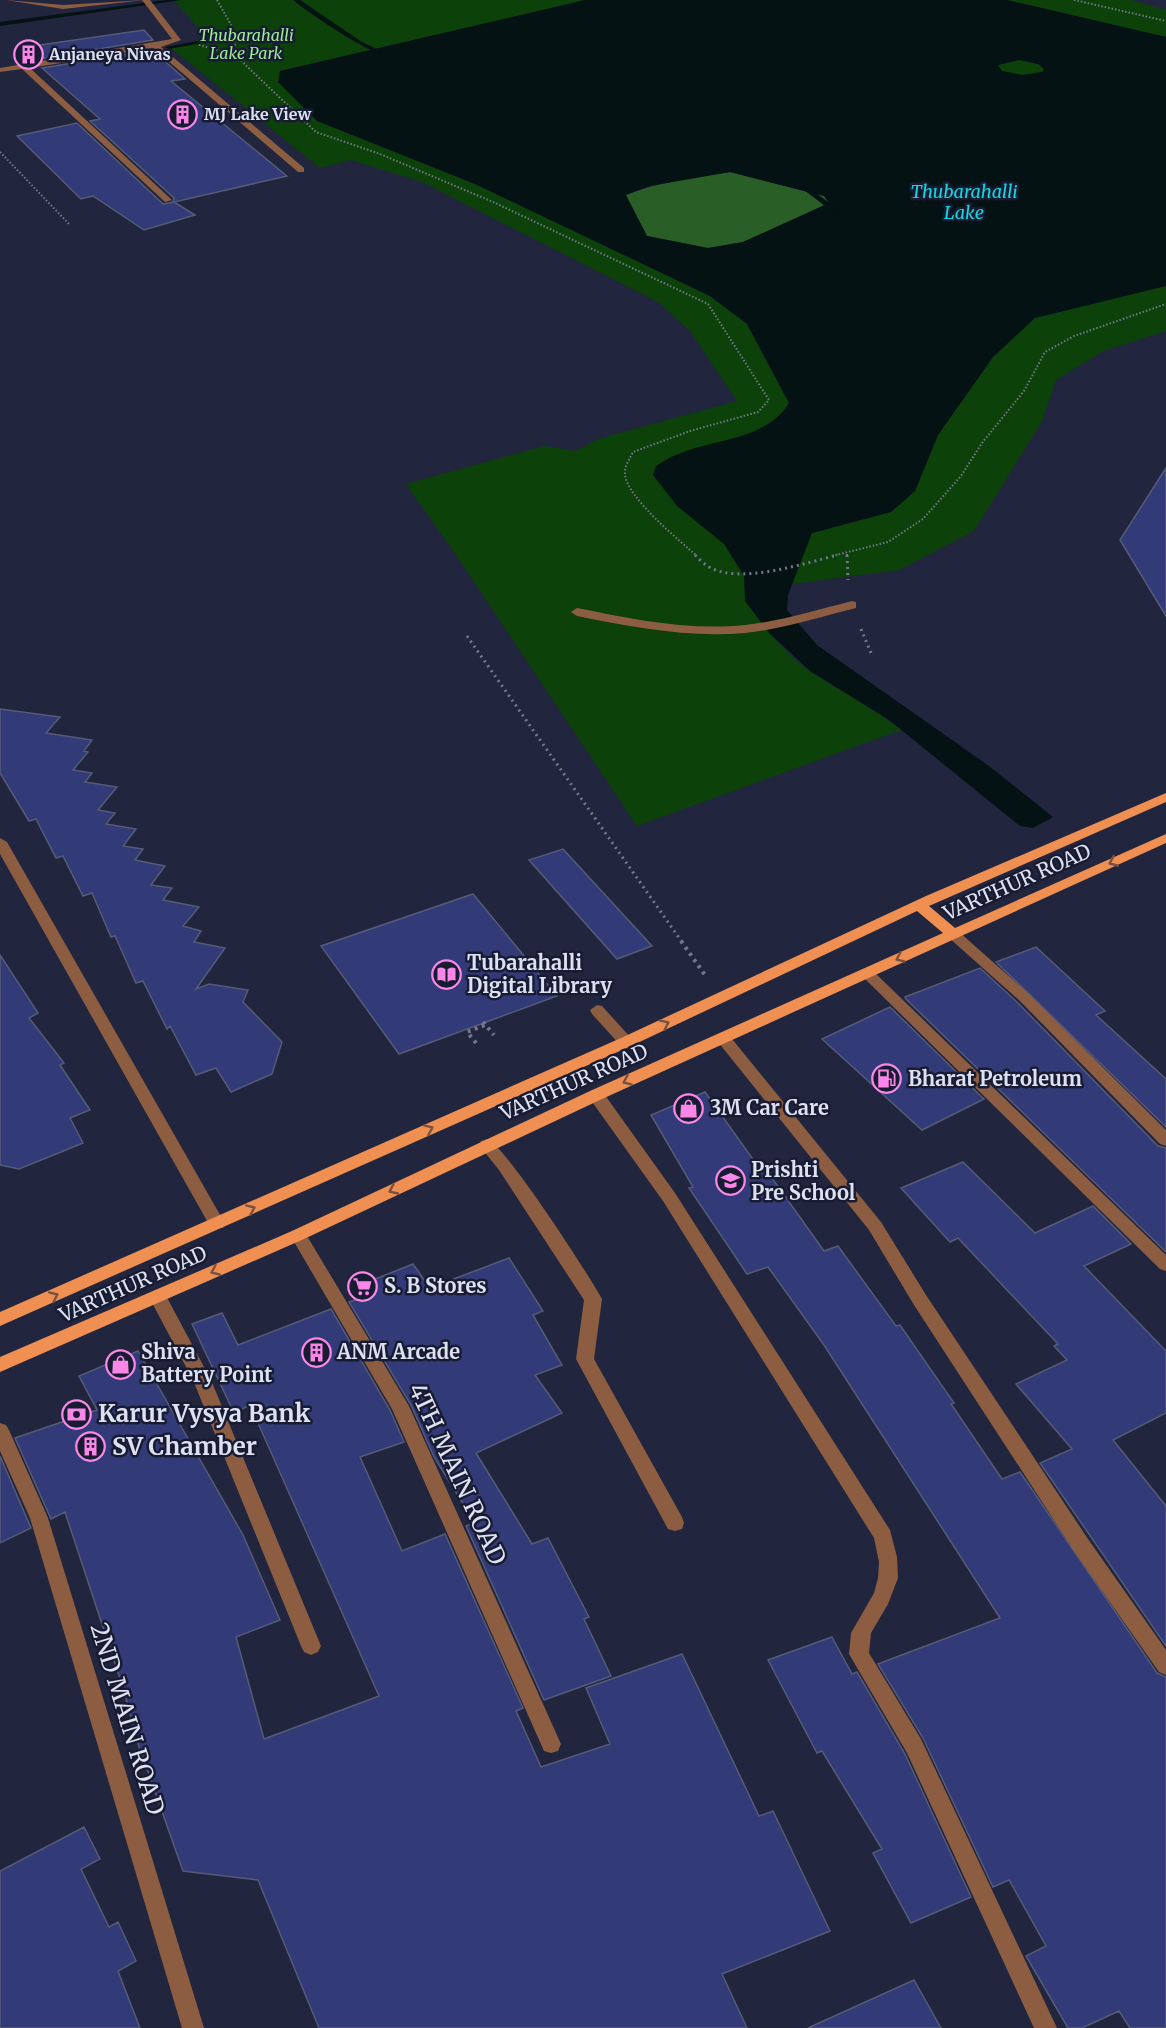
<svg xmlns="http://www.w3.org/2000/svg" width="1166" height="2028" font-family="Merriweather,serif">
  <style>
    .green { fill: #0c410a }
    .forest { fill: #295f26 }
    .water { fill: #041213; fill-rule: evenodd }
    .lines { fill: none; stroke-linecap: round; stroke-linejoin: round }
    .stream { fill: #041213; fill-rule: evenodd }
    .building { fill: #333a78; stroke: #555b77; stroke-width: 1.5 }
    .path-far2 { stroke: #73778c; stroke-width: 2; stroke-dasharray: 1.5 2; stroke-linecap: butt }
    .path-far1 { stroke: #73778c; stroke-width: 3; stroke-dasharray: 2 4; stroke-linecap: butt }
    .path { stroke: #73778c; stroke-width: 4; stroke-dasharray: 3 4.5; stroke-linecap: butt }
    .service { fill: #8c5d41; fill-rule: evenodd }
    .minor { fill: #8c5d41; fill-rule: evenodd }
    .primary { fill: #f08f52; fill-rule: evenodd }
    .oneway { stroke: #795041 }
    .labels { text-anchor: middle; stroke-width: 5; stroke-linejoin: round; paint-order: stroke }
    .far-park-label { font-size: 16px; font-style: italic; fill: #9feb98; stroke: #181c33 }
    .far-poi-label { font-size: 16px; font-weight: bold; fill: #dde1f1; stroke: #181c33; text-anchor: start }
    .far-water-label { font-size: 18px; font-style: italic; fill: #12d8e2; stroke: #181c33 }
    .street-label { font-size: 20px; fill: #dde1f1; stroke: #181c33 }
    .poi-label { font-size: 20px; font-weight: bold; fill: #dde1f1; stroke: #181c33; text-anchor: start }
    .near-poi-label { font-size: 24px; font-weight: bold; fill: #dde1f1; stroke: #181c33; text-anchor: start }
    .near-street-label { font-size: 24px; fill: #dde1f1; stroke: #181c33 }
  </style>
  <rect width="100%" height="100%" fill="#21263e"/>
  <path class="green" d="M174,0H585L280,71L278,81L317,121L475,184L710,296L747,324L789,403C769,436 716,443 681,453L812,533L891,512L915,491L938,435L993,357L1035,318L1166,286V331L1103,351L1056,380L1042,421L974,531L899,570L768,587L745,601C764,626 785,655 811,672C842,692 873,708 901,730L637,826L452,549L406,484L544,446L576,451L598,439L737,401L690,331L658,302L422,182L351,160L320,168L171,48L193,44L203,33Z
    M1007,0H1131L1166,10V37Z
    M1019,60L1038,64L1044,69L1042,72L1022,75L1001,71L997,65Z"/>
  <path class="forest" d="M730,172L824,196L829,203L743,242L708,248L647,236L625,195C660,182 694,177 730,172Z"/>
  <path class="water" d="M585,0H1007L1166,37V286L1035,318L993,357L938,435L915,491L891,512L812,533L788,595L787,610L817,645L989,766L1053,817L1033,828L1020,826L889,720L810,671L769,633L745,601L744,576L724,544L677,506L653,475L656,466C664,461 672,456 681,453C716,439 768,439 789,403L747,324L710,296L475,184L317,121L278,82L280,71ZM1019,60L1038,64L1044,69L1042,72L1022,75L1002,71L998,65ZM730,172L824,196L829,203L743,242L708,248L647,236L626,195L650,186Z"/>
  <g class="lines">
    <path class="stream" d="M166,0H182L0,26V22Z
      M293,0H300L362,42L390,55C377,60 306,11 293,0Z
      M258,30L260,33L168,49L165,47Z
      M796,182H800L844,213L837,215L796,184Z"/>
  </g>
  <path class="building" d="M144,30L153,40L33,60L19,48Z
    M152,50L185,79L171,81L287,176L174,202L195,215L144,230L93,196L81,199L17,136L77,123L163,204L173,202L174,198L90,121L100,119L42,68Z
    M1166,468V616L1120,540Z
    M0,709L60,717L46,733L92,740L84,751L88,752L73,770L92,773L85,782L117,787L98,810L115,813L106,824L136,829L123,846L143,849L135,860L165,866L151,885L172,888L163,900L199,907L183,926L201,931L194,942L225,948L196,989L209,984L248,990L243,1002L282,1042L272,1074L231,1092L216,1068L196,1075L170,1026L167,1029L143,981L136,983L115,936L111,937L92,893L83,896L63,856L56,858L36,819L29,821L0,773Z
    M563,849L652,946L617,959L529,860Z
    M473,894L557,996L399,1054L321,946Z
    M1036,947L1105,1011L1096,1015L1166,1079V1127L996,962Z
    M0,955L38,1013L29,1018L64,1063L60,1065L90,1110L70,1118L83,1143L19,1169L0,1165Z
    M980,968L1018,1003L1158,1146L1166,1148V1252L906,999L905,997Z
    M890,1007L984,1099L922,1130L822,1039Z
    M705,1092L757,1165L762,1164L824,1251L838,1246L896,1326L900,1325L954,1403L951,1404L1002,1479L1020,1472L1157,1673L1166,1677V2028H1130L1119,2011L1082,2028H1068L1026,1956L1046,1946L1009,1880L993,1887L923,1738L878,1664L1000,1618L824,1345L768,1267L747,1274L689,1188L693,1187L651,1115Z
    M963,1162L1035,1233L1093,1206L1131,1244L1084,1266L1166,1351V1413L1113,1440L1166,1506V1646L1040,1463L1072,1449L1016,1384L1067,1360L1054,1346L1058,1344L958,1238L950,1242L901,1188Z
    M509,1258L543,1311L533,1315L562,1365L535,1375L562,1413L476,1453L532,1544L548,1538L589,1617L584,1619L611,1676L544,1700L466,1526L475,1523L434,1457L411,1405L349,1302L361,1298L355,1287L413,1264L430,1288Z
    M331,1309L390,1410L404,1442L360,1457L402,1551L445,1534L523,1708L516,1711L541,1767L610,1744L586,1688L682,1654L759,1816L773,1811L830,1931L722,1974L747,2028H319L258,1880L183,1871L147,1769H145L123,1688L65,1512L51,1519L15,1438L97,1410L79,1376L138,1351L243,1535L280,1620L236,1637L264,1739L379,1696L250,1405L234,1413L192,1324L222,1313L238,1345Z
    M0,1456L31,1528L0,1543Z
    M832,1637L852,1674L857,1672L905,1754L971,1897L911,1923L873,1853L882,1849L822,1751L817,1753L768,1660Z
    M84,1827L100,1859L81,1869L109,1927L118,1922L136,1961L118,1971L140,2028H0V1871Z
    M914,1980L941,2028H808Z"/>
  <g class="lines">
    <path class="path-far2" d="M217,0L235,32V55
      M1074,0L1166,21
      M199,45L235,55L316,132L380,154L493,202L708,304L769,400L758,412L690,431L633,452C630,458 624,467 625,474C626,497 680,541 697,556
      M0,152L70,225
      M847,554V556
      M832,556L888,542L923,519L961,476L982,443L1024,391L1045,352L1074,336L1166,304"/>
    <path class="path-far1" d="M695,555C699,559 704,564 709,567C740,585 805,563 838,555
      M847,555L848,580
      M861,629L871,653
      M467,636L682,942"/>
    <path class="path" d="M681,941L705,975
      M483,1022L494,1035
      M476,1043L467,1032L485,1025"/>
    <path class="service" d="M6,0L63,5L145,0L63,9Z
      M852,601L856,602V608C819,617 783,629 745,633C688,638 632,627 577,616L571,612L577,608C632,619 688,631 745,625C781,621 817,610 852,601Z
      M597,1005L602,1006L631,1038L634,1042L631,1046H621L592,1014L590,1010Z"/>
    <path class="minor" d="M142,0H150L181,40L161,47L304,168V172H298L153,48L30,68L172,200L165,202L22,69L0,72V68L172,39Z
      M0,838L7,842L223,1220L225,1224L223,1228H211L0,854Z
      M953,929L958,931L1030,995L1166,1130V1146L1160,1144L1020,1001L948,937L946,934Z
      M867,968L872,970L1166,1255V1271L1160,1269L862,976L860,973Z
      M723,1033L728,1034L881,1222L926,1295L1088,1539L1166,1650V1675L1159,1672L1074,1551L914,1305L869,1230L718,1042L715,1038L718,1034Z
      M596,1090L602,1091L675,1193L890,1530L897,1557L898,1578L888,1604L871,1633L869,1653L921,1739L1057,2028H1034L907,1753L849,1654L851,1633L874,1593L878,1578L879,1562L874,1538L663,1201L590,1099L588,1095L590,1091Z
      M487,1139C505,1145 589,1275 602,1299L594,1359L682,1517L684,1523L682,1529L675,1531L668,1529L576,1359L584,1300L499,1170L479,1145L481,1141Z
      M298,1229L304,1231L409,1406L561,1744L558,1751L551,1753L544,1751L392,1409L290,1235L292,1231Z
      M158,1290L164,1292L211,1380L321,1646L318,1652L311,1655L304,1652L301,1646L193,1380L149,1297L152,1292Z
      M0,1423L6,1425L9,1430L48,1518L204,2028H182L30,1518L0,1451Z"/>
    <path class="primary" d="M1166,793V802L929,906L955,928L1166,834V843L602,1099L304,1239L0,1372V1357L292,1231L590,1091L943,933L917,911L631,1046L0,1326V1312L621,1038L926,896Z"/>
  </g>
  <defs><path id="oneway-chevron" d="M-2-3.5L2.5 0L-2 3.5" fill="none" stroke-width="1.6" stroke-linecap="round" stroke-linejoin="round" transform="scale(1.5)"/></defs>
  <g class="oneway">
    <use href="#oneway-chevron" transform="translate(1113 862) rotate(156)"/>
    <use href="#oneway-chevron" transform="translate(900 958) rotate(156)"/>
    <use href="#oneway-chevron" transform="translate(665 1024) rotate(-25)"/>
    <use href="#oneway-chevron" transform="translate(627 1081) rotate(156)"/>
    <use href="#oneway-chevron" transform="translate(429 1129) rotate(-24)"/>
    <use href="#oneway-chevron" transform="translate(393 1190) rotate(155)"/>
    <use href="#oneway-chevron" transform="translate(251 1209) rotate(-24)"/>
    <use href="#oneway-chevron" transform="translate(215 1271) rotate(156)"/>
    <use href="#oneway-chevron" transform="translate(54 1296) rotate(-24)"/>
  </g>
  <defs>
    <symbol id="building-ring" viewBox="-11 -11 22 22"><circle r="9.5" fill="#181c33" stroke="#fa87e7" stroke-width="1.5"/><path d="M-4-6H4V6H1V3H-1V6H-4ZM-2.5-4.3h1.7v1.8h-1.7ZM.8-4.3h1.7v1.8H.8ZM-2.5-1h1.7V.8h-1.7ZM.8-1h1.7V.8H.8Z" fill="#fa87e7"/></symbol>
    <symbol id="library-ring" viewBox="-11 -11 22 22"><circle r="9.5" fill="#181c33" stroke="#fa87e7" stroke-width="1.5"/><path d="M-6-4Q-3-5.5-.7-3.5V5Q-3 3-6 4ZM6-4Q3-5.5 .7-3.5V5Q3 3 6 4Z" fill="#fa87e7"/></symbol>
    <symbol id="fuel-ring" viewBox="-11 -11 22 22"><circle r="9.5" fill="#181c33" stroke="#fa87e7" stroke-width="1.5"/><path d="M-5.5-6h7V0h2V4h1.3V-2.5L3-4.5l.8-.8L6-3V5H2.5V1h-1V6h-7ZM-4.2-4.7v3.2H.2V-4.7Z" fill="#fa87e7"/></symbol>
    <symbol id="shop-ring" viewBox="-11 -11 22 22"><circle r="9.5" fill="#181c33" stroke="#fa87e7" stroke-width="1.5"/><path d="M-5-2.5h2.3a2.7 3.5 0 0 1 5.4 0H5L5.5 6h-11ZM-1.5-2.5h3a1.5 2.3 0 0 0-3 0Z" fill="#fa87e7"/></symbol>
    <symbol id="school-ring" viewBox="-11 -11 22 22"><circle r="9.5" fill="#181c33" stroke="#fa87e7" stroke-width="1.5"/><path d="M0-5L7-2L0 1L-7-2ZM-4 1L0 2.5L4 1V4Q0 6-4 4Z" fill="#fa87e7"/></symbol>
    <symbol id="supermarket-ring" viewBox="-11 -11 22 22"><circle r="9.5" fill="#181c33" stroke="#fa87e7" stroke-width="1.5"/><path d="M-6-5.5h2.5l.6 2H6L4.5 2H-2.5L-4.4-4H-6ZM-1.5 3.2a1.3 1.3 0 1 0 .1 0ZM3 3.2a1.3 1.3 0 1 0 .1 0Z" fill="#fa87e7"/></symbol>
    <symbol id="bank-ring" viewBox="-11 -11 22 22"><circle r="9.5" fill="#181c33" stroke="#fa87e7" stroke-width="1.5"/><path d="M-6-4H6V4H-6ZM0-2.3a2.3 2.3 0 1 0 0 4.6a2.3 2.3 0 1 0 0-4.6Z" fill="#fa87e7"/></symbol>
  </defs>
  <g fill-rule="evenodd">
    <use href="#building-ring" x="12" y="38" width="33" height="33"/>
    <use href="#building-ring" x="166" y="98" width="33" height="33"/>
    <use href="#library-ring" x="430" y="958" width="33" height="33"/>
    <use href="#fuel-ring" x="870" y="1062" width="33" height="33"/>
    <use href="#shop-ring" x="672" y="1092" width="33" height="33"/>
    <use href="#school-ring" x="714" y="1164" width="33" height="33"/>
    <use href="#supermarket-ring" x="346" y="1270" width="33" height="33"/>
    <use href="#building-ring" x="300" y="1336" width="33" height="33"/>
    <use href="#shop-ring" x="104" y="1348" width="33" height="33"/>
    <use href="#bank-ring" x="60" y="1398" width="33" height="33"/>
    <use href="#building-ring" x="74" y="1430" width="33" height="33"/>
  </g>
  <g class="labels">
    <g class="far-park-label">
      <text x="246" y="41">Thubarahalli<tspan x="246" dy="18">Lake Park</tspan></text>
    </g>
    <g class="far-poi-label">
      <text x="49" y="60">Anjaneya Nivas</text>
      <text x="204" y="120">MJ Lake View</text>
    </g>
    <g class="far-water-label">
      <text x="964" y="198">Thubarahalli<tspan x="964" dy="21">Lake</tspan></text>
    </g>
    <g class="street-label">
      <text transform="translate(1017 882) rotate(-24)" y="7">VARTHUR ROAD</text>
      <text transform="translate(574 1082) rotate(-24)" y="7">VARTHUR ROAD</text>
      <text transform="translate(133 1284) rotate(-24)" y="7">VARTHUR ROAD</text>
    </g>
    <g class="poi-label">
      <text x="467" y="970">Tubarahalli<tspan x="467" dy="23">Digital Library</tspan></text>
      <text x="908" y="1086">Bharat Petroleum</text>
      <text x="710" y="1115">3M Car Care</text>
      <text x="751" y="1177">Prishti<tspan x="751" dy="23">Pre School</tspan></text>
      <text x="384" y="1293">S. B Stores</text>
      <text x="141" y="1359">Shiva<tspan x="141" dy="23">Battery Point</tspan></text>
      <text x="337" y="1359">ANM Arcade</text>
    </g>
    <g class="near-poi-label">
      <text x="98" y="1422">Karur Vysya Bank</text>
      <text x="112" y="1455">SV Chamber</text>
    </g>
    <g class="near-street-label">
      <text transform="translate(457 1474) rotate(65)" y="8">4TH MAIN ROAD</text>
      <text transform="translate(127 1719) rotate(73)" y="8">2ND MAIN ROAD</text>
    </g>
  </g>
</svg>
